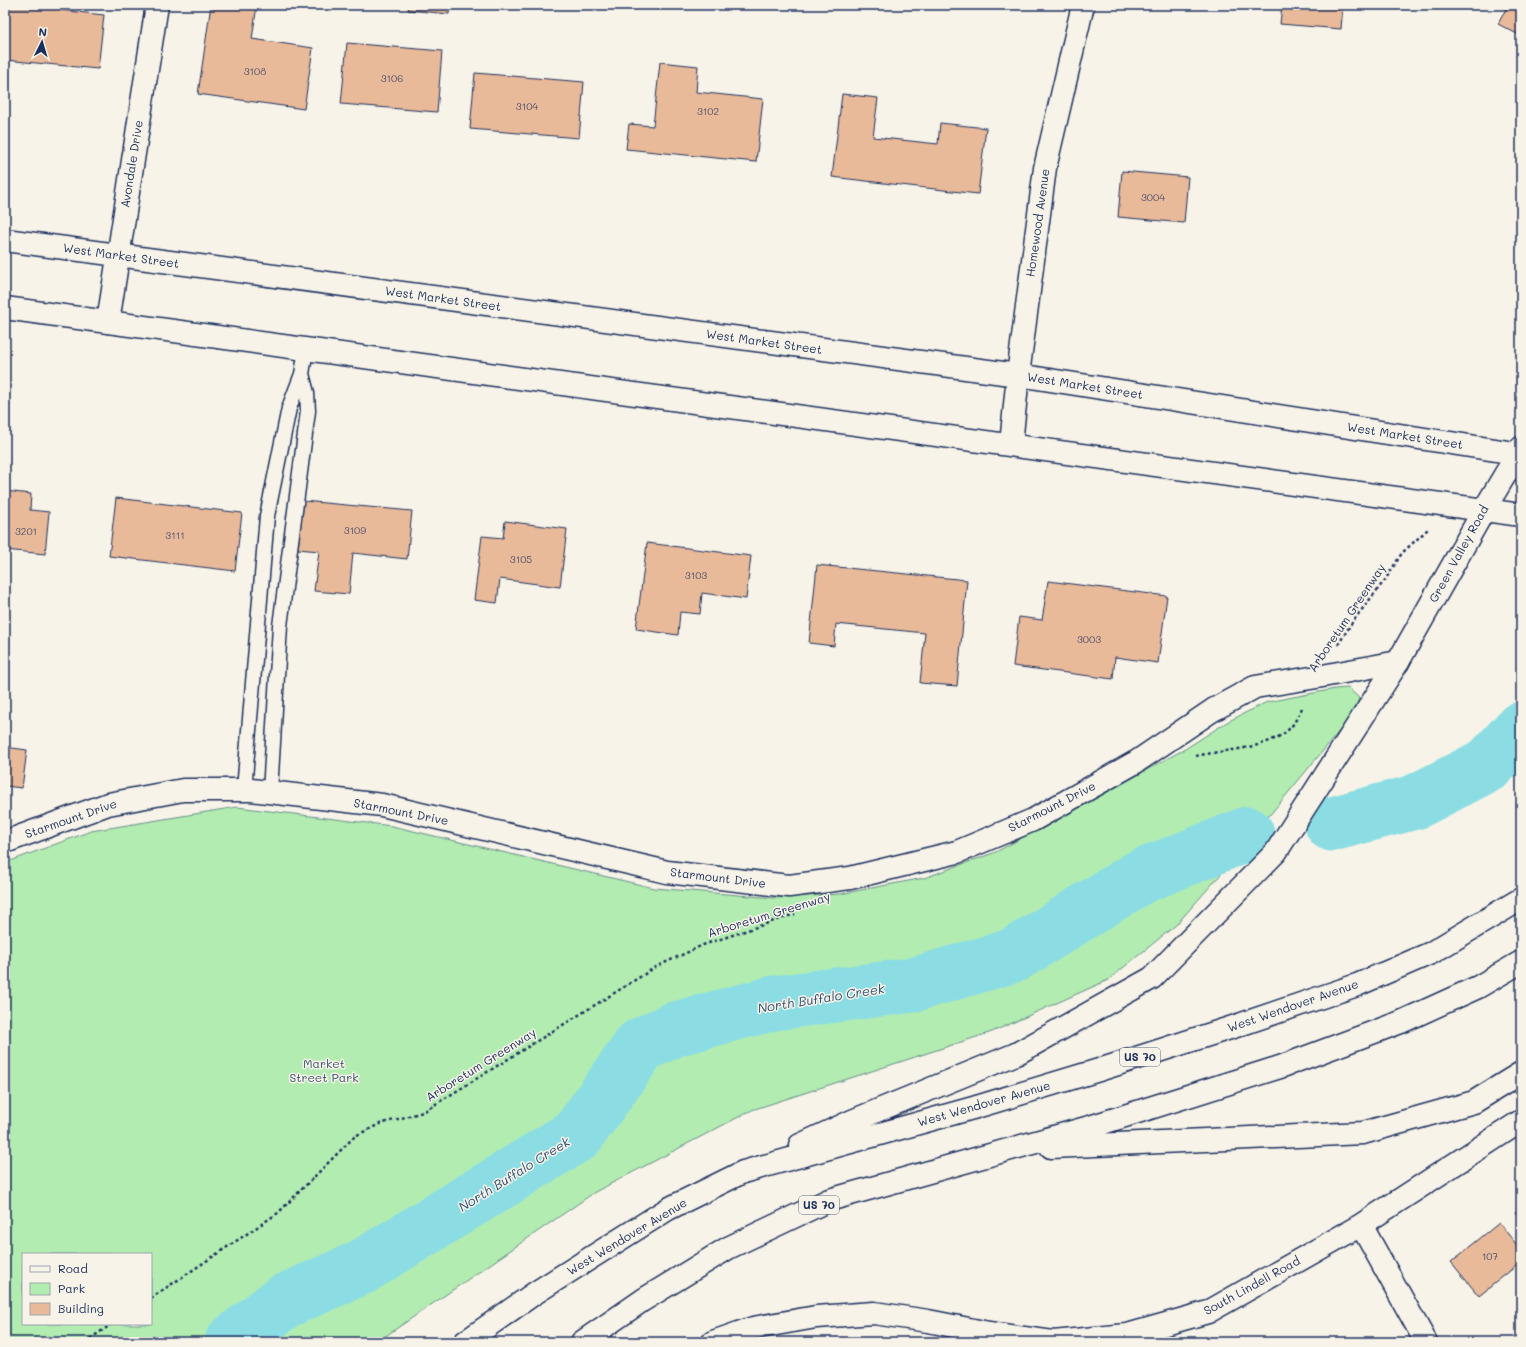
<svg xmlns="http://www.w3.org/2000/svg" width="1526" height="1347" font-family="Mali,sans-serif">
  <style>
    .green { fill: #b2ecb1; stroke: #668e88; fill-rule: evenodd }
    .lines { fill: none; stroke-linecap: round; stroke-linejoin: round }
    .river { stroke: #8cdde3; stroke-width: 55 }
    .building { fill: #e9ba99; stroke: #1b2f5e }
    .lane-casing { stroke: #1b2f5e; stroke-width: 17 }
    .street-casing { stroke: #1b2f5e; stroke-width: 25 }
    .primary-casing { stroke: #1b2f5e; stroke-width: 25 }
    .highway-casing { stroke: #1b2f5e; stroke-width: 25 }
    .path { stroke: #1b2f5e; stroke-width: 2.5; stroke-dasharray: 3 3; stroke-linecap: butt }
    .lane { stroke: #f7f3e8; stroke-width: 14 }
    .street { stroke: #f7f3e8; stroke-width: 22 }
    .primary { stroke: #f7f3e8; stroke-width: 22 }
    .highway { stroke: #f7f3e8; stroke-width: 22 }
    .labels { text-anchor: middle; stroke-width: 3; stroke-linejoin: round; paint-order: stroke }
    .number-label { font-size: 10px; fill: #4e526d }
    .shield { fill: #f7f3e8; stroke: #5d6a87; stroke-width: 1 }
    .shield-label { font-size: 11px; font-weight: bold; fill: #1b2f5e }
    .street-label { font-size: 12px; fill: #1b2f5e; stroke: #f7f3e8 }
    .park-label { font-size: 12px; fill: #39556f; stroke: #f7f3e8 }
    .water-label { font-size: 13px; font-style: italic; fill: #325279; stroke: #f7f3e8 }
  </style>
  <rect width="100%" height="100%" fill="#f7f3e8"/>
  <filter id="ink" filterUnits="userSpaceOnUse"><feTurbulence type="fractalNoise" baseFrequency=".025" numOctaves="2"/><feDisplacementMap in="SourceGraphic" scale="8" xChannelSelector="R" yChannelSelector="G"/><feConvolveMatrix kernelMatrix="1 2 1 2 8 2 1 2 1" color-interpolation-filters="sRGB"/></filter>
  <g filter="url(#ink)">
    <path class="green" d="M1348,688L1359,698L1355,712L1221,874L1176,925L1108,980L992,1032L752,1110L595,1192L377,1342H5V863L91,831L237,807L392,826L654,888L774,898L840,894L924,878L996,852L1185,749L1227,722L1267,702L1335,689ZM23,1254H151V1324H23Z"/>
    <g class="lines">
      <path class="river" d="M1332,824L1415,802L1489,764L1521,729
        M232,1342L283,1302L362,1267L577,1135L641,1045L675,1029L774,1003L913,985L1014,955L1140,877L1247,834"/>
    </g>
    <path class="building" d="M5,5H60V10L104,15L98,69L5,60Z
      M211,5H257L252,39L313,48L304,109L198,94Z
      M409,5H450L449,14L408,10Z
      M1282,5H1343L1341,29L1280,24Z
      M1508,5H1521V36L1498,24Z
      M347,43L442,51L437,112L341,104Z
      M660,62L698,66L696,92L763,99L756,162L626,149L629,124L653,126Z
      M475,73L584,82L579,138L470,129Z
      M842,94L878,98L873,137L938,144L940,123L986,128L978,194L832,177Z
      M1122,171L1188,177L1184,223L1118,217Z
      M5,491L31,494L30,510L49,512L45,554L5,550Z
      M116,498L242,513L235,571L109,556Z
      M303,501L412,511L407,559L353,553L349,594L314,591L319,551L298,549Z
      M505,521L567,529L560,587L500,579L497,603L474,600L482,536L503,538Z
      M647,543L751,556L746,599L702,593L700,614L680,612L678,635L636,629Z
      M817,565L967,580L957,686L920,683L925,633L836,624L834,646L809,643Z
      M1048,581L1167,596L1158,663L1115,657L1113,679L1013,666L1019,617L1042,620Z
      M5,747L27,750L22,788L5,786Z
      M1521,1207V1219L1515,1212Z
      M1499,1223L1521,1250V1262L1479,1296L1451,1262Z"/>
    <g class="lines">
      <defs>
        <path id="lane" d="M244,790L267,516L289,408L302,374L306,349
          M270,792L280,626L308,411L307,393L302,374"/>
        <path id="street" d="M108,322L157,5
          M1011,444L1018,375L1045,168L1083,5
          M5,842L108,804L183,790H251L382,805L667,872L789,886L850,878L957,852L1033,820L1136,762L1213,710L1255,687L1317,677L1398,662
          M1361,1225L1426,1342
          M713,1342L753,1328L816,1317L874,1313L928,1321L989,1333L1053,1342L1127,1335L1208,1312L1361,1225L1521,1121"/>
        <path id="primary" d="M5,240L1018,375L1521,454
          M5,308L1521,515
          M1398,662L1484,510L1521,448"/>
        <path id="highway" d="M800,1145L852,1121L1016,1054L1152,978L1276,852L1398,662
          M1051,1147L1363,1133L1474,1102L1521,1073
          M465,1342L535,1293L668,1209L743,1172L973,1108L1099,1070L1233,1027L1357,985L1431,953L1521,899
          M582,1342L643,1300L728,1248L829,1200L1093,1126L1280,1067L1401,1022L1478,987L1521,962"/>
      </defs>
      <use href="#lane" class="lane-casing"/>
      <use href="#street" class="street-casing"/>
      <use href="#primary" class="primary-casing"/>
      <use href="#highway" class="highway-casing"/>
      <path class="path" d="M1338,645L1353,621L1385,580L1402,553L1428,529
        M1196,756C1225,749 1276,750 1294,723C1297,718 1300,712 1303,706
        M151,1298L278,1213L355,1136L380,1124L423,1112L656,967L703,945L795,914
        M85,1342L112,1324"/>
      <use href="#lane" class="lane"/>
      <use href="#street" class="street"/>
      <use href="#primary" class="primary"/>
      <use href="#highway" class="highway"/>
    </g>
  </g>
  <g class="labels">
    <g class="number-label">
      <text x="255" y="75">3108</text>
      <text x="392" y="82">3106</text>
      <text x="527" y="110">3104</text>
      <text x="708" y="115">3102</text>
      <text x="1153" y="201">3004</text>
      <text x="355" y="534">3109</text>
      <text x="26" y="535">3201</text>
      <text x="175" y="539">3111</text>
      <text x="521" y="563">3105</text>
      <text x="696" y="579">3103</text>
      <text x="1089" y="643">3003</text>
      <text x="1490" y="1260">107</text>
    </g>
    <g class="shield">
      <rect x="1120" y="1048" width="40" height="18" rx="3"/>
      <rect x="799" y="1196" width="40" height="18" rx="3"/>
    </g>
    <g class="shield-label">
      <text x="1140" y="1061">US 70</text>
      <text x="819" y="1209">US 70</text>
    </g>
    <g class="street-label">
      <text transform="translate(132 164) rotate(-81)" y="4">Avondale Drive</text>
      <text transform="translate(1038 223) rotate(-82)" y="4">Homewood Avenue</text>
      <text transform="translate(121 256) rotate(8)" y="4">West Market Street</text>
      <text transform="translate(443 299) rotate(8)" y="4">West Market Street</text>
      <text transform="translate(764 342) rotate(8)" y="4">West Market Street</text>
      <text transform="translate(1085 386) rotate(9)" y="4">West Market Street</text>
      <text transform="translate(1405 436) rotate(9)" y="4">West Market Street</text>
      <text transform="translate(1459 554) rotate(-61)" y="4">Green Valley Road</text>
      <text transform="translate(1347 618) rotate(-56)" y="4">Arboretum Greenway</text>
      <text transform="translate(1052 807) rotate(-27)" y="4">Starmount Drive</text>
      <text transform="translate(401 812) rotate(11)" y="4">Starmount Drive</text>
      <text transform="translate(71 819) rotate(-19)" y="4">Starmount Drive</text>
      <text transform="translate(718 878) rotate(7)" y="4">Starmount Drive</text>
      <text transform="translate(769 915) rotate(-17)" y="4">Arboretum Greenway</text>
      <text transform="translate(1293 1006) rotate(-19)" y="4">West Wendover Avenue</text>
      <text transform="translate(481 1065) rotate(-32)" y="4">Arboretum Greenway</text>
      <text transform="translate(984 1104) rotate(-16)" y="4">West Wendover Avenue</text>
      <text transform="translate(627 1237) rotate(-31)" y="4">West Wendover Avenue</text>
      <text transform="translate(1252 1286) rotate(-29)" y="4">South Lindell Road</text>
    </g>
    <g class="park-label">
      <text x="324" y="1068">Market<tspan x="324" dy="14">Street Park</tspan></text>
    </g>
    <g class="water-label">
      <text transform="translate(821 998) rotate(-9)" y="5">North Buffalo Creek</text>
      <text transform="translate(514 1174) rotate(-32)" y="5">North Buffalo Creek</text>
    </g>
  </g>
  <rect width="1526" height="1347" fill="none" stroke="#f7f3e8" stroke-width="20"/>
  <rect x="10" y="10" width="1506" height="1327" fill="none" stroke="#1b2f5e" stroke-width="1.5" filter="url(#ink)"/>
  <rect x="22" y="1253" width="130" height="72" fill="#f7f3e8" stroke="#9fa5b1"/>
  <rect x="30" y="1266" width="20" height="6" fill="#f7f3e8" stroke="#9fa5b1"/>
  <text x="58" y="1273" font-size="12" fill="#1b2f5e">Road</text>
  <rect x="30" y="1283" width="20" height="12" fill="#b2ecb1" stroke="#9fa5b1"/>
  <text x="58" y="1293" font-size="12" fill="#1b2f5e">Park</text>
  <rect x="30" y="1303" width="20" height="12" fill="#e9ba99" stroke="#9fa5b1"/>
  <text x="58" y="1313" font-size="12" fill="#1b2f5e">Building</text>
  <g transform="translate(42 42) rotate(5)" stroke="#f7f3e8" stroke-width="3" paint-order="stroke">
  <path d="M0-3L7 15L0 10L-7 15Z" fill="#1b2f5e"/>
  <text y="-6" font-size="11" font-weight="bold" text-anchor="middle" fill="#1b2f5e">N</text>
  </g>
</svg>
